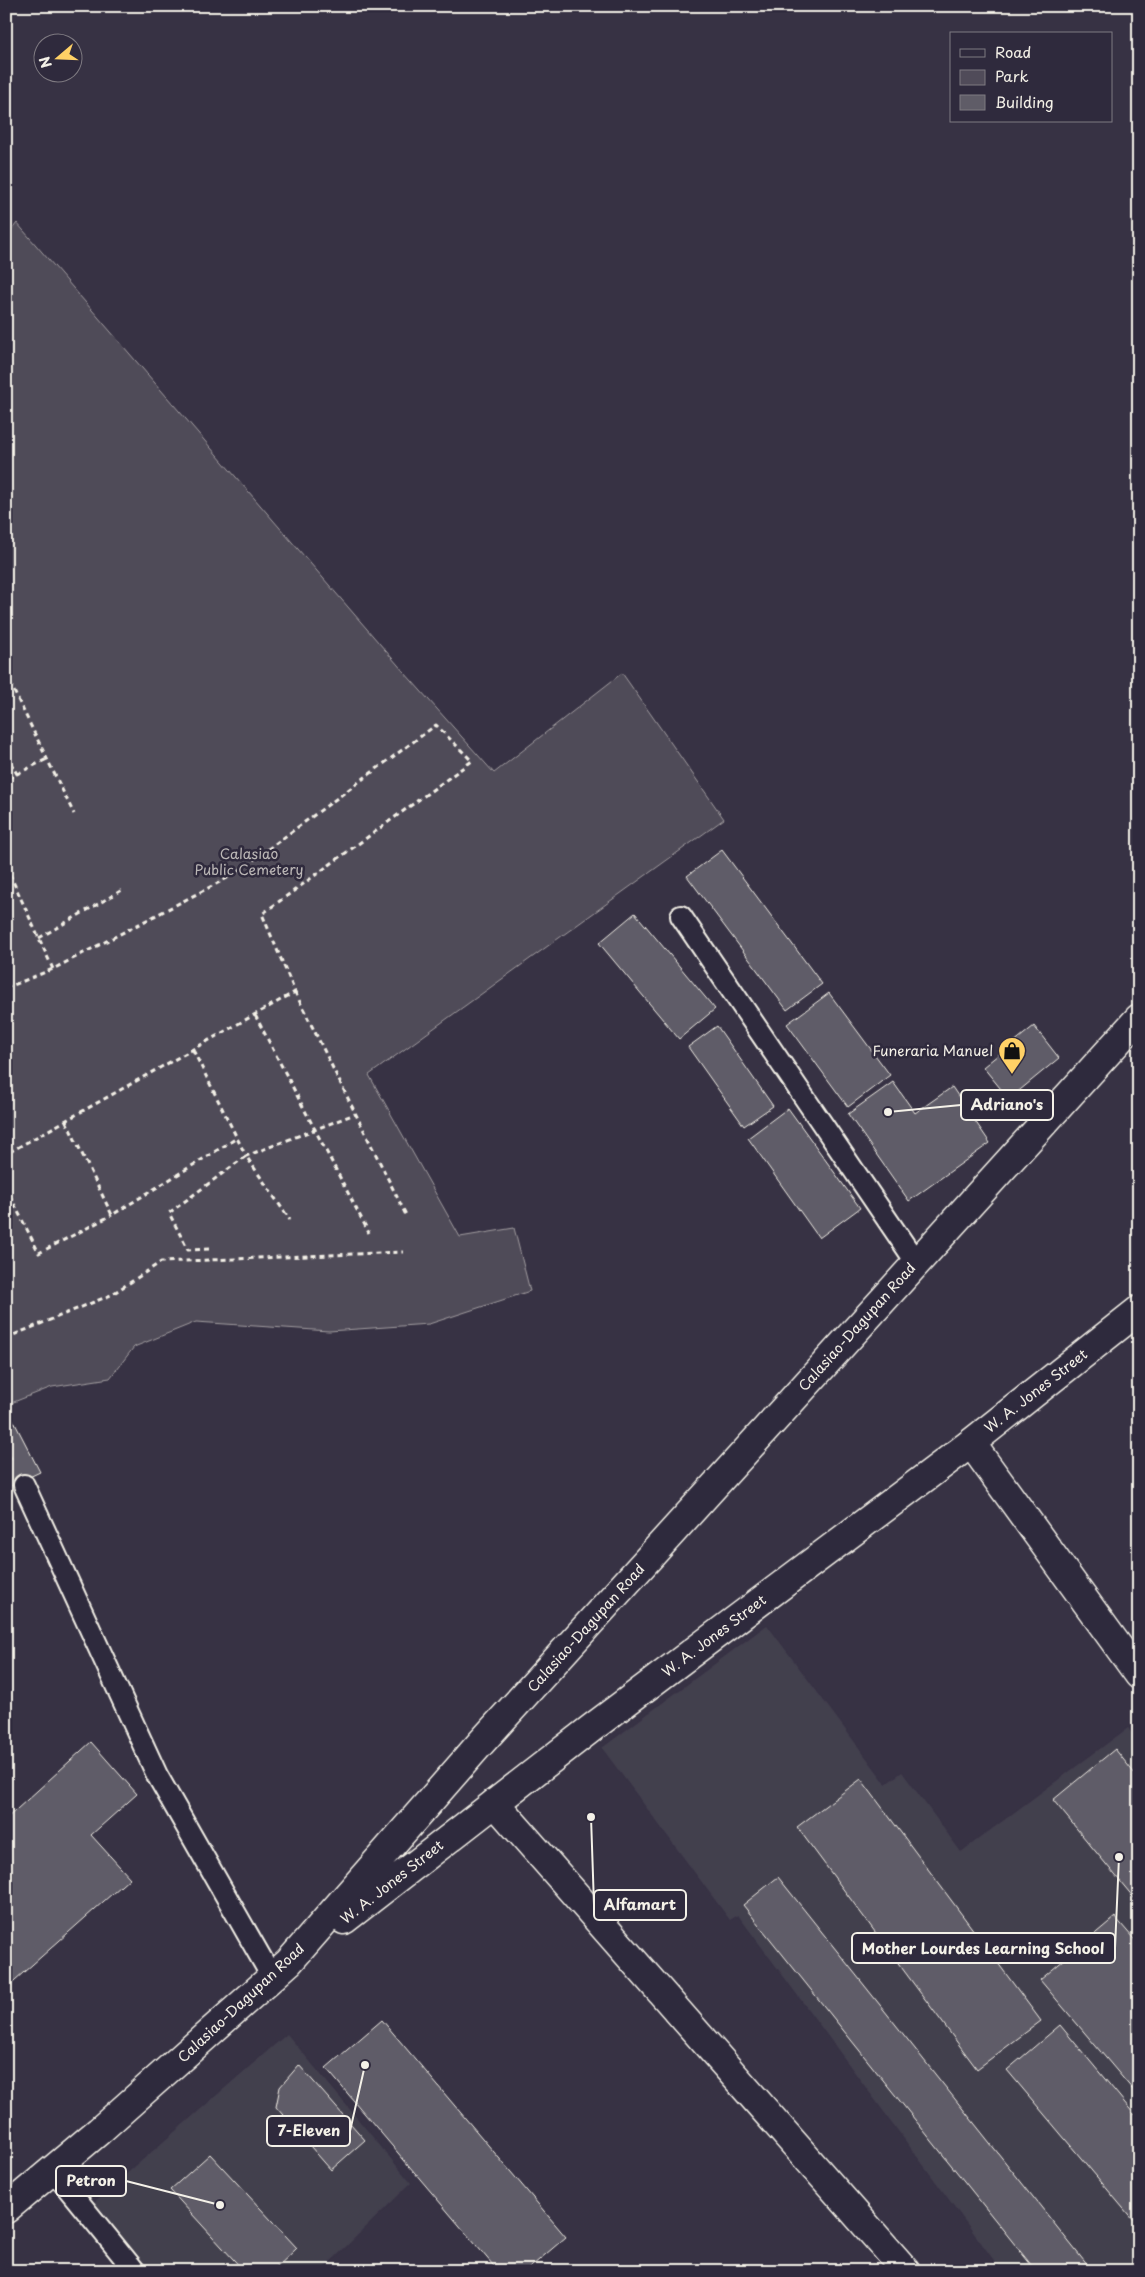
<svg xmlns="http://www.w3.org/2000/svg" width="1145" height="2277" font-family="'Playpen Sans',sans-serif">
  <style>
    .built { fill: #433f4e }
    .green { fill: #504b59; stroke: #a29ea0 }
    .building { fill: #5f5c67; stroke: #f4f1e8 }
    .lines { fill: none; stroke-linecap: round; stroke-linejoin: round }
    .service-casing { stroke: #f4f1e8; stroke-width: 24 }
    .minor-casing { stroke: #f4f1e8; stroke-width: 31 }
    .primary-casing { stroke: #f4f1e8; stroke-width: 31 }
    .path { stroke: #f4f1e8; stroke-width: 3; stroke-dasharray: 5 4; stroke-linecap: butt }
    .service { stroke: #2f2a3d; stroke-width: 20 }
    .minor { stroke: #2f2a3d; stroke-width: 28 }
    .primary { stroke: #2f2a3d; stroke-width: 28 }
    .labels { text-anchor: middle; stroke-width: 5; stroke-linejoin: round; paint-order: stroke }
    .park-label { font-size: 14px; fill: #bbb7b6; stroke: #2f2a3d }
    .poi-label { font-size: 14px; fill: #f4f1e8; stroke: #2f2a3d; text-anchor: end }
    .street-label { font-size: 14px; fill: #f4f1e8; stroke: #2f2a3d }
    .leader { fill: none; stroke: #f4f1e8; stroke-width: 2 }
    .callout-dot { fill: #f4f1e8; stroke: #2f2a3d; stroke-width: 2 }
    .callout { fill: #2f2a3d; stroke: #f4f1e8; stroke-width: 2 }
    .callout-label { font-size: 15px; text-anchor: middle; font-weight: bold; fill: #f4f1e8 }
  </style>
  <rect width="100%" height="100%" fill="#373244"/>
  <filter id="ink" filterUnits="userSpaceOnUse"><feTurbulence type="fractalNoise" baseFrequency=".02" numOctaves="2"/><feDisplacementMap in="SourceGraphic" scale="10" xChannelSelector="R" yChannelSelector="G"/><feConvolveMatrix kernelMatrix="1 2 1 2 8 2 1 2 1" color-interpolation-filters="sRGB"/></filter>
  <g filter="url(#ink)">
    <path class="built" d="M767,1625L886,1784L902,1772L961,1852L1128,1728L1139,1743V2271H1002L738,1915L730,1920L602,1748Z
      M287,2034L411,2183L321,2271H146L92,2204Z"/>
    <path class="green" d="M17,223L404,672L494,773L622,673L724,819L369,1075L460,1237L514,1228L530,1291L429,1324L329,1331L196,1322L134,1347L110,1378L52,1387L6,1405V237Z"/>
    <path class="building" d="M722,850L822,984L787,1010L687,876Z
      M635,913L715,1009L679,1039L599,943Z
      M829,993L890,1075L848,1107L787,1024Z
      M717,1026L773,1106L744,1126L688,1047Z
      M1034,1026L1059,1058L1009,1099L983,1067Z
      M893,1082L915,1113L952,1087L990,1143L909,1201L848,1114Z
      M788,1108L860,1208L819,1238L748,1138Z
      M6,1406L40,1472L6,1488Z
      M91,1742L137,1794L91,1835L130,1878L6,1988V1819Z
      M1115,1749L1139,1779V1904L1053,1800Z
      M861,1779L1041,2021L977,2069L797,1827Z
      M778,1877L1092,2271H1036L743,1905Z
      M1115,1917L1139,1945V2097L1040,1980Z
      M382,2020L566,2237L526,2271H498L326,2068Z
      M1060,2025L1139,2120V2227L1007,2070Z
      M299,2065L365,2140L331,2170L276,2107L280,2087Z
      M210,2154L297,2248L273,2271H244L170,2190Z"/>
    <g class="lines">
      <defs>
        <path id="service" d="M681,916L916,1262
          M24,1485L157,1775L272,1977
          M52,2169L135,2271"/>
        <path id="minor" d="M971,1443L1139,1675
          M495,1803L906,2271"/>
        <path id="primary" d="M344,1920L593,1727L971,1443L1139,1310
          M6,2209L99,2131L289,1962L479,1745L1139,1018"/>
      </defs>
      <use href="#service" class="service-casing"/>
      <use href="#minor" class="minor-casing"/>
      <use href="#primary" class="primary-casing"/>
      <path class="path" d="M6,675L74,814
        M6,755L17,774L6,779
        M17,774L47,759
        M6,866L53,969
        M39,938L124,889
        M6,988L53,969L233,875L436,725L472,761L262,914L295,992L6,1154
        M295,992L407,1217
        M255,1015L369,1233
        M193,1050L246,1156L355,1114
        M66,1121L112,1215L237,1138
        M6,1188L39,1253L112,1215
        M209,1249L188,1250L169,1213L246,1156L290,1220
        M6,1338L111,1295L161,1262L403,1252
        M6,1448L11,1459"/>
      <use href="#service" class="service"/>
      <use href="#minor" class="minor"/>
      <use href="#primary" class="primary"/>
    </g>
  </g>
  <defs>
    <symbol id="shop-pin" viewBox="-11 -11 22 30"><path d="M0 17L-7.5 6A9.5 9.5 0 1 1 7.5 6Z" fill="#ffd166" stroke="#2f2a3d"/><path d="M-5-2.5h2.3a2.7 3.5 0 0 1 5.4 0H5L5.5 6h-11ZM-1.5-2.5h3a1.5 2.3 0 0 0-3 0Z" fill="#111"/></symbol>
  </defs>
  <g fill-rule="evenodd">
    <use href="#shop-pin" x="996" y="1035" width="32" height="43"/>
  </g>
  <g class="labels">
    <g class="park-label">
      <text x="249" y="859">Calasiao<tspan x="249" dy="16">Public Cemetery</tspan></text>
    </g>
    <g class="poi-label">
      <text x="993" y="1056">Funeraria Manuel</text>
    </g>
    <g class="street-label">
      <text transform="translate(857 1327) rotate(-48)" y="5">Calasiao-Dagupan Road</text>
      <text transform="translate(1036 1391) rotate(-38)" y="5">W. A. Jones Street</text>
      <text transform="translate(586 1628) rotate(-48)" y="5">Calasiao-Dagupan Road</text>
      <text transform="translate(714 1636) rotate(-37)" y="5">W. A. Jones Street</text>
      <text transform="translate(392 1882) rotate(-38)" y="5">W. A. Jones Street</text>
      <text transform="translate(241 2003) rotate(-43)" y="5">Calasiao-Dagupan Road</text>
    </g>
  </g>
  <path class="leader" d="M888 1112L961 1105M591 1817L594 1905M1119 1857L1115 1948M365 2065L350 2131M220 2205L126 2181"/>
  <g class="callout-dot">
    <circle cx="888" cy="1112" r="5"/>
    <circle cx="591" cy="1817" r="5"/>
    <circle cx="1119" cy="1857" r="5"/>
    <circle cx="365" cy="2065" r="5"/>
    <circle cx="220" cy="2205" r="5"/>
  </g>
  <g class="callout">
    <rect x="961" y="1090" width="92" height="30" rx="5"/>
    <rect x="594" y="1890" width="92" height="30" rx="5"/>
    <rect x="852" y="1933" width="263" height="30" rx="5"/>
    <rect x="267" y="2116" width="83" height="30" rx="5"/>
    <rect x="56" y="2166" width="70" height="30" rx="5"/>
  </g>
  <g class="callout-label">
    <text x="1007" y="1110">Adriano's</text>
    <text x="640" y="1910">Alfamart</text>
    <text x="983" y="1954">Mother Lourdes Learning School</text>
    <text x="309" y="2136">7-Eleven</text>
    <text x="91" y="2186">Petron</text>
  </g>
  <rect width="1145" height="2277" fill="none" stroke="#2f2a3d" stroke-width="25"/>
  <rect x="12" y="12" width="1120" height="2252" fill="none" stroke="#f4f1e8" stroke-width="2" filter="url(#ink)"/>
  <rect x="950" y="32" width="162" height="90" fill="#2f2a3d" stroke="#7e7a81"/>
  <rect x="960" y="49" width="25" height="8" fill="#2f2a3d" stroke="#7e7a81"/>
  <text x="995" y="58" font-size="15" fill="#f4f1e8">Road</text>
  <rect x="960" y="70" width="25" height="15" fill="#504b59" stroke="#7e7a81"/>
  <text x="995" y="82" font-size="15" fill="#f4f1e8">Park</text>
  <rect x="960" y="95" width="25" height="15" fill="#5f5c67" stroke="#7e7a81"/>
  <text x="995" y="108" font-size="15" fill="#f4f1e8">Building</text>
  <g transform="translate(58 58) rotate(251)"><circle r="24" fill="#2f2a3d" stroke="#7e7a81"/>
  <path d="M0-4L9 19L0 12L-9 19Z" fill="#ffd166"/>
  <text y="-8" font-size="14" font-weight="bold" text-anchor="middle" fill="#f4f1e8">N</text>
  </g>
</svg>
